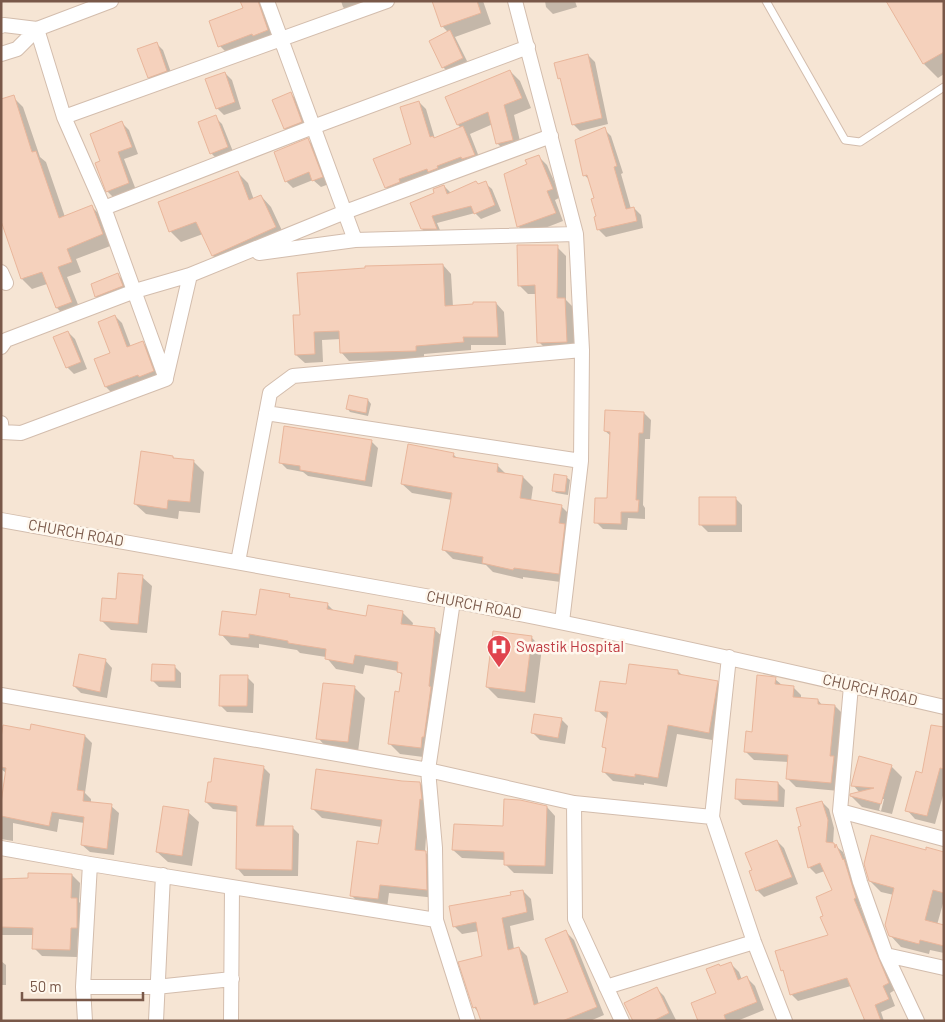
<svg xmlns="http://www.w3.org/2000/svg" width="945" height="1022" font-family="Barlow,sans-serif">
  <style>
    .residential { fill: #f6e5d4 }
    .shadow { fill: #0003; fill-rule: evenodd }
    .building { fill: #f5d1bc; stroke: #e9b69b }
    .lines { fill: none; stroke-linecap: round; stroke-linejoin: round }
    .lane-casing { stroke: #d3bdad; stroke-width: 9 }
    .street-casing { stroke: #d3bdad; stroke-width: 16 }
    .lane { stroke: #fff; stroke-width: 7 }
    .street { stroke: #fff; stroke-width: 14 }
    .labels { text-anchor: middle; stroke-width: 5; stroke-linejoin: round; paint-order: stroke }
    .street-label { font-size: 15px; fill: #795849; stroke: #fff8ee }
    .health-label { font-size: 15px; fill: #be3a42; stroke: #fff8ee; text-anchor: start }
  </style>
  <rect width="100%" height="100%" fill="#fef4e6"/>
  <path class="residential" d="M1,1H944V1021H1Z"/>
  <path class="shadow" d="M242,1H262L274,37L227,53L220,46L244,9Z
    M341,1H360L363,8L349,13L343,7Z
    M434,1H483L491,24L455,37L469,65L450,74L443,67L449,33L443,27Z
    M545,1H575L577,7L553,14L546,7Z
    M944,1V74L938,78L924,64Z
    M156,43L163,50L173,78L156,84L149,77Z
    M588,55L595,62L608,124L580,131L573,124L562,81L559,78Z
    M510,71L520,81L531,108L514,115L522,150L507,153L497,143L493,124L470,134L481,162L393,194L386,187L413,145L419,102L426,109L435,139L461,128L458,125L447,98Z
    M225,73L232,80L241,109L224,115L217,108Z
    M291,94L298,101L308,129L292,135L285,128Z
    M13,97L23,107L40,157L46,162L65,217L91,206L101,216L113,245L76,259L81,272L67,277L81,312L67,318L57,308L47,284L32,289L22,279Z
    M215,117L222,124L234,154L218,160L211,153Z
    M122,123L129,130L138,154L124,159L136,190L114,198L107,191L102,162Z
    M604,129L611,136L623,173L621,174L631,209L634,208L641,215L643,228L606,237L599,230L596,199L591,181L584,175Z
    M308,140L315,147L329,184L321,187L313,180L293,188L286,181Z
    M538,156L547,165L561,197L555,200L563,221L527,235L518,226L528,165Z
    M238,173L248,183L254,200L261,196L271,207L285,237L223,266L213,256L203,234L181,242L171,232L160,202Z
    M485,183L492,189L501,211L481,219L475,213L437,223L442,235H428L422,229L435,194L444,186L451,193Z
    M557,247L566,256V300L574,308L575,350L548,351L539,342L537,294H528L519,285Z
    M443,265L451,274L453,307L496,303L504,312L506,345H471V350L424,354V359L349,361L341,352V339L322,340L323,362L305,363L296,355L295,317L301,316Z
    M118,275L125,282L129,293L103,303L96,296Z
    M115,316L122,323L131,347L142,342L149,349L160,378L113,394L106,387L96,360L112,354Z
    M68,332L75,339L87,369L74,374L67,367Z
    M350,396L368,400L371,404L368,416L350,412L347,408Z
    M644,413L651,420L650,439H645L643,505L645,508V519L628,518L627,530L603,529L596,522L608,500L611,436L605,431Z
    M371,441L378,448L372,487L308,476L303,472L287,469L280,462Z
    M453,454L458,459L497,465L507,475L523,477L533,487L531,501L561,506L571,516L568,583L523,577V579L493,572L486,565L453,559L443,549L452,500L412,493L402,484Z
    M173,457L175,460L193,461L204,472L200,513L179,511L178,519L146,514L135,504Z
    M566,477L570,480L568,495L556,493L553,490Z
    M735,498L742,505V532H708L701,525Z
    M142,577L152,586L147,633L111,630L101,620L117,600Z
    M289,596L292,599L327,604L335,612L367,618L402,612L413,623L412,627L434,629L445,639L431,758L400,754L390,744L403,676L398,671L365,665L363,674L336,669L326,657L300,653L297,650L259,644V648L231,645L221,634L257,616Z
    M531,637L542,648L535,703L498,698L487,687Z
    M105,660L112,668L107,698L81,693L74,686Z
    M174,666L181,673V688L159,687L152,680Z
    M678,671L683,676L717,683L726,692L718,741L677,734L667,787L644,783V785L613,781L604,772L607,750L604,747L608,720L597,710L627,686Z
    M247,677L254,684L253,713L227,712L220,705Z
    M775,679L783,686L793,687L801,695V699L818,700L822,705L835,706L843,714L839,791L796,787L788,779L789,762L754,760L746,752Z
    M354,687L365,698L358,752L328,749L318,738Z
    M561,719L568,726L565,744L540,740L533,733Z
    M944,729V792L935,824L915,819L907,810Z
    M31,731L85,736L92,743L85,793L91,799V803L111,806L119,813L114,855L90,852L82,845L84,823L59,819L57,832L13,823V841L1,839V811L6,773L1,769V746Z
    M891,766L902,777L892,814L862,807L851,796L860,793L853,785ZM882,799H884L881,811L879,810Z
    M263,767L270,774L264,827H292L299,834L298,876H244L237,868L238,812L213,809L206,802Z
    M402,783H420L429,792L425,852L435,862L436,898L389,893L387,908L361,905L351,895L379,845L382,827L322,818L313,809Z
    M778,783L785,790L784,807L743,805L736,798Z
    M822,802L829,809L834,828L833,844L843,852L863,905L860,906L895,990L890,993L895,1006L881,1012L884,1021H860L865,1019L851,986L798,1001L791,994L786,974L782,970L830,936L824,917L833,891L825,871L816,874L809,867Z
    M547,807L555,816L553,874L514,873L505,864V860L462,858L453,850Z
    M188,812L199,822L192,866L168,862L157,852Z
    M777,841L784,848L798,884L764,897L757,890L754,870Z
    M927,851L944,853V900L937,925L944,927V953L930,950L929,954L901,947L890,935L894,895L881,892L870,881Z
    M72,875L80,883L79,902L84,907V935H78L77,957L42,956L34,948V935H1V880Z
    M523,891L531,899L534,920L510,926L514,949L519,948L527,956L539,1005L570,993L566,932L574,940L604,1015L590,1021H482L478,1012L474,1007L483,957L479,931L462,934L454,926Z
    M1,961L6,965V985H1Z
    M731,964L739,972L742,980L747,978L755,986L764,1010L737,1021H700L717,993L721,967Z
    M657,989L664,996L676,1020L634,1021Z"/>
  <path class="building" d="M240,1H258L268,30L253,36L252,34L218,47L209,21L243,8Z
    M432,1H477L481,13L441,27Z
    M886,1H944V52L923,64Z
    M450,30L463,58L442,68L429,41Z
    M157,42L167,71L148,78L137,49Z
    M588,54L602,118L572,125L560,78L558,79L554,63Z
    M510,70L522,98L504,105L513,140L496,144L488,112L457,125L445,97Z
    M225,72L235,102L216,109L205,79Z
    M291,92L302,122L284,129L272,100Z
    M14,95L32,152L36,151L59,218L92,205L103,234L67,249L72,262L58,267L72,302L56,308L42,272L21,279L1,221V99Z
    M419,101L430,137L433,136L434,138L463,126L475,155L462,159L461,157L437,166L438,168L428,172L427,169L399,179L400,182L385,188L373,159L411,144L400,107Z
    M216,115L228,147L210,154L198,122Z
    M122,121L132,147L118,152L129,183L106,192L95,163L100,161L90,134Z
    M605,127L617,166L614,167L626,209L634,207L637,221L597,230L594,217L596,216L591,199L594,198L587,175L583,176L575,140Z
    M308,138L323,177L312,181L309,172L285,182L274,152Z
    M539,155L553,189L547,191L556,213L517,227L504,174L527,164L525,160Z
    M238,171L249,200L261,195L276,227L212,256L196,222L169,232L158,202Z
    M476,181L478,184L486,181L495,205L474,214L471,206L432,216L437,229H421L410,203L434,193L433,189L444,185L447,194Z
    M517,245H558L557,298H565L567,342L537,343L535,285L518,286Z
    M443,264L445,306L473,304V302H496L498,337H463L464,342L416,346V351L340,353L339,331L314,332L315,354L295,355L293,315H300L297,273L365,268V266Z
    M118,273L123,286L95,297L91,284Z
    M115,315L127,347L143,341L154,371L139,377L138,375L105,387L94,359L110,353L98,322Z
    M68,331L81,362L66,368L53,337Z
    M349,395L368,399L366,413L346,409Z
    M605,410L644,412L643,433H639L636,500H639L638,512H621V524L594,523L595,498H607L610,432L604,431Z
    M284,426L372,440L365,481L300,470V466L279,463Z
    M408,444L454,453L453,457L498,464L497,472L523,476L520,498L562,505L559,523L565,524L559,574L514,568L513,570L482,563L483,557L442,550L452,493L401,484Z
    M141,451L173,456V458L194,460L190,502L168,500L167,509L134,504Z
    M554,474L567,476L565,492L552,491Z
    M699,497H736V525H699Z
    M118,573L143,575L138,624L100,621L102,598L116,599Z
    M260,589L290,594L289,597L328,603L327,609L366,616L368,605L403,611L401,624L435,628L429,686L431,687L424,737H422L421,748L388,744L395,691L399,692L402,673L397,672L398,662L355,655L353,664L325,659L326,649L288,643V641L249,634V638L219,635L222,611L256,615Z
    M493,631L532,636L525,692L486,687Z
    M79,654L106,659L100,692L73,686Z
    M152,664L175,665V681H151Z
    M629,664L678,670V674L718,681L709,733L668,725L658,778L635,774V777L602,772L606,748L602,747L608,712L595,711L600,681L626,684Z
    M220,675H248L247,706H219Z
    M757,675L776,677L775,684L794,686L793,697L818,699V704L835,705L830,756H834L831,783L786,779L788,755L744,752L746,731L752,732Z
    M323,683L355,686L348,742L316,739Z
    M534,714L562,718L558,738L531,733Z
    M31,724L85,735L77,790L84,791L83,801L112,804L107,849L81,845L84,817L52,812L49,826L1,816V803L6,768L1,767V738L3,725L30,730Z
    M931,725L944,727V769L940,768L927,816L905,811L916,771L922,773Z
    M859,756L892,765L881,804L850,796V794L874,788L851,786Z
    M214,758L264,766L256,826H293L292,870L236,869L237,806L205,802L208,782H211Z
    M316,769L402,781L420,782L422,800L420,799L415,850L426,851L427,890L380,885L378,899L350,896L357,841L378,844L382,820L311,809Z
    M736,779L778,782V801L735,799Z
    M504,799L520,800L547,806L545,866L504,865V852L452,850L454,824L503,826Z
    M822,801L828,820L826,842L834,843L835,848L836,844L843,860L844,859L856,898L854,899L889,983L883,986L889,999L875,1005L881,1021H865L847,978L790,995L783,970L781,971L775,951L828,935L820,917L823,916L816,897L832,890L820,863L808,868L798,827L801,826L796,808Z
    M163,806L189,810L182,856L156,852Z
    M871,835L926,850V847L944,852V893L933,890L925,920L944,925V946L920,940L919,944L889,936L885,925L894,888L869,881L864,864Z
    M777,840L792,877L756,891L749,871L752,870L745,853Z
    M28,873L72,874L71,898H77V928H71L70,950L32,949L33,928L1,927V879L28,878Z
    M523,890L527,912L502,918L508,950L519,947L534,1005L568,992L545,939L566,930L597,1007L562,1021H481L476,1007L473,1008L458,962L482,956L476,922L453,927L449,906L511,895L510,892Z
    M731,962L738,980L747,976L757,1002L724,1015L726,1021H698L691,1003L716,993L706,969L719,964L720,966Z
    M657,987L669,1013L653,1021H633L624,1003Z"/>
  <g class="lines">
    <defs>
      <path id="lane" d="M766,1L845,140L860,142L944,87"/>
      <path id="street" d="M267,1L355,240
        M515,1L576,234L582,350L581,461L562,622
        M1,26L4,25L37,29
        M37,29L64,117L104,208L166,379
        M1,54L17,49L37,29L111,1
        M64,117L387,1
        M104,208L313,127L528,47
        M259,253L355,240L576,234
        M1,272L6,283
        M1,347L6,340L135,291L190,275L345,212L551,136
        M166,378L190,275
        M266,413L581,461
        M1,423L2,432L21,433L166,379
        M1,520C152,547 303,573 453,601C618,632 781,669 944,707
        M238,562L270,393L293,376L582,350
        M453,601L428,770L435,848L436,920L468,1021
        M729,657L712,817L754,942L785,1021
        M851,686L840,811L860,882L886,955L917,1021
        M1,695L428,770L574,803L712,817
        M574,803L575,919L622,1021
        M840,811L944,839
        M1,848L90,864L436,920
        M886,955L944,968
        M83,987H156L232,979
        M606,987L754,942
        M85,1021L83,987L90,864
        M156,1021L163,875
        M231,1021L232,887"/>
    </defs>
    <use href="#lane" class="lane-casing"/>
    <use href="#street" class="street-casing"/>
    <use href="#lane" class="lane"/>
    <use href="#street" class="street"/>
  </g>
  <defs>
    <symbol id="hospital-pin" viewBox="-11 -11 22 30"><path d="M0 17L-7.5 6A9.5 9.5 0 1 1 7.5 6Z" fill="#e0444e" stroke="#fff8ee"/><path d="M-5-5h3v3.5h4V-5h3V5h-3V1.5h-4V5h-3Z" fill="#fff"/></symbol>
  </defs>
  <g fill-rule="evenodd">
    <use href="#hospital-pin" x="485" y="633" width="28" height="38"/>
  </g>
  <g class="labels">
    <g class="street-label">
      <text transform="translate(76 533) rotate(10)" y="5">CHURCH ROAD</text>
      <text transform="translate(474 605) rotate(11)" y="5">CHURCH ROAD</text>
      <text transform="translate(870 690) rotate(13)" y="5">CHURCH ROAD</text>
    </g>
    <g class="health-label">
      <text x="516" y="652">Swastik Hospital</text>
    </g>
  </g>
  <rect width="945" height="1022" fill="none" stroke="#795849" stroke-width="5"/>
  <path d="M22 992v8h121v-8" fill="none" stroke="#795849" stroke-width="2.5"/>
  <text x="30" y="992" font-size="15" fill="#795849" stroke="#fff8ee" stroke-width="4" paint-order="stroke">50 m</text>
</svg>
